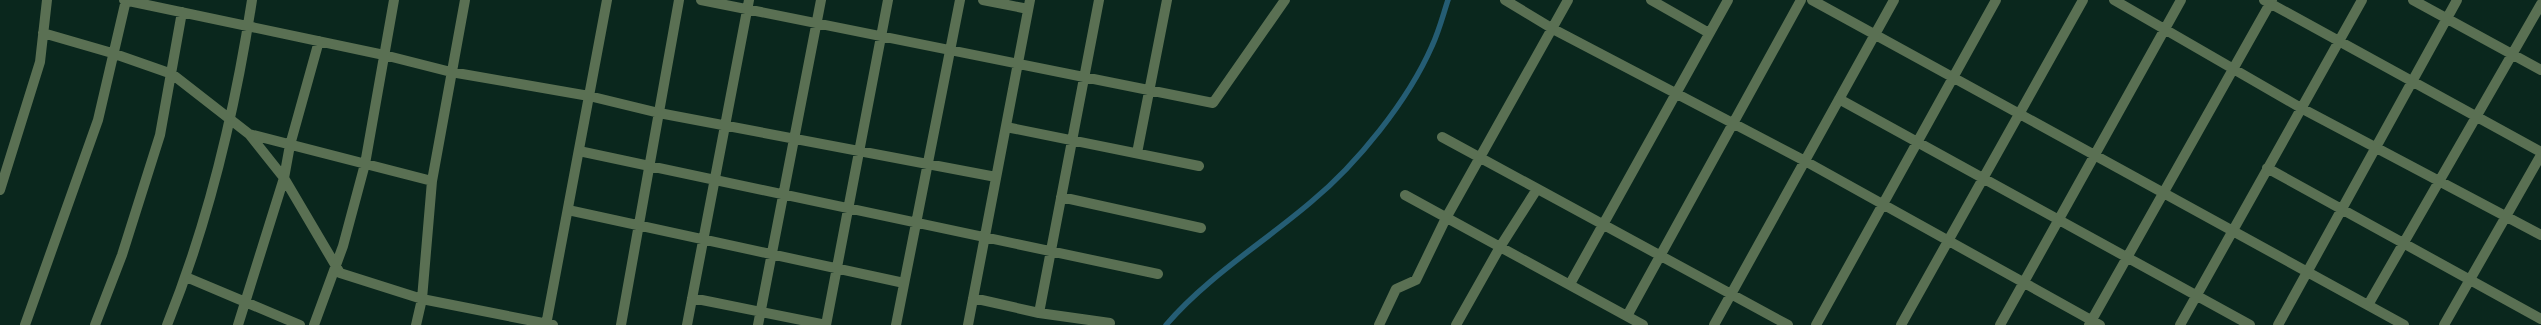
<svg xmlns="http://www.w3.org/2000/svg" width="2541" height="325" font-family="Manrope,sans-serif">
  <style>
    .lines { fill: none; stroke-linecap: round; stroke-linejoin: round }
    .stream { stroke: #255d74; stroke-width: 5.5 }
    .minor { stroke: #5a7053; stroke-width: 10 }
  </style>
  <rect width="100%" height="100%" fill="#0a271d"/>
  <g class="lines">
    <path class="stream" d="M1166,325C1207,277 1263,243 1311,202C1357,164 1408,101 1432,46C1439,31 1443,15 1448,0"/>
    <path class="minor" d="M124,0L384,55L451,72L589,96L659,113L996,177
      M701,0L1213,103L1285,0
      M983,0L1028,9
      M1505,0L1553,29L1805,161L2100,325
      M1651,0L1709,33
      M1812,0L2404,325
      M2114,0L2301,108L2541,235
      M2264,0L2541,152
      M2413,0L2541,70
      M43,33L112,53L172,74L249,134L284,178L340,273L422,299L553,325
      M1839,99L2250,325
      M1006,127L1199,166
      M249,134L432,181
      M1442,137L1788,325
      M579,151L1158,274
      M1137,153L1167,0
      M2267,168L2541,319
      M0,190L40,62L47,0
      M1405,195L1643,325
      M1061,197L1201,228
      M568,210L904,283
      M186,277L300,325
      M1570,284L1728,0
      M692,298L826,325
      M973,298L1039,313L1110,323
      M2368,305L2541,4
      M1039,313L1099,0
      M1627,316L1801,0
      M25,325L98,120L126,0
      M95,325L122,255L160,135L182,12
      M167,325C209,221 235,111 252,0
      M238,325L284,178L290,145L319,41
      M314,325L343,246L365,164L394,0
      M416,325L422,299L432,181L465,0
      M546,325L607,0
      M621,325L679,0
      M687,325L749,0
      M758,325L821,0
      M826,325L888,0
      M896,325L960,0
      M968,325L1030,0
      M1379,325L1396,289L1416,280L1446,218L1568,0
      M1456,325L1500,247L1537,189
      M1714,325L1894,0
      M1816,325L1996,0
      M1901,325L2083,0
      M2000,325L2181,0
      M2089,325L2272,0
      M2180,325L2362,0
      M2278,325L2457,0
      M2444,325L2541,155"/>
  </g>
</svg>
